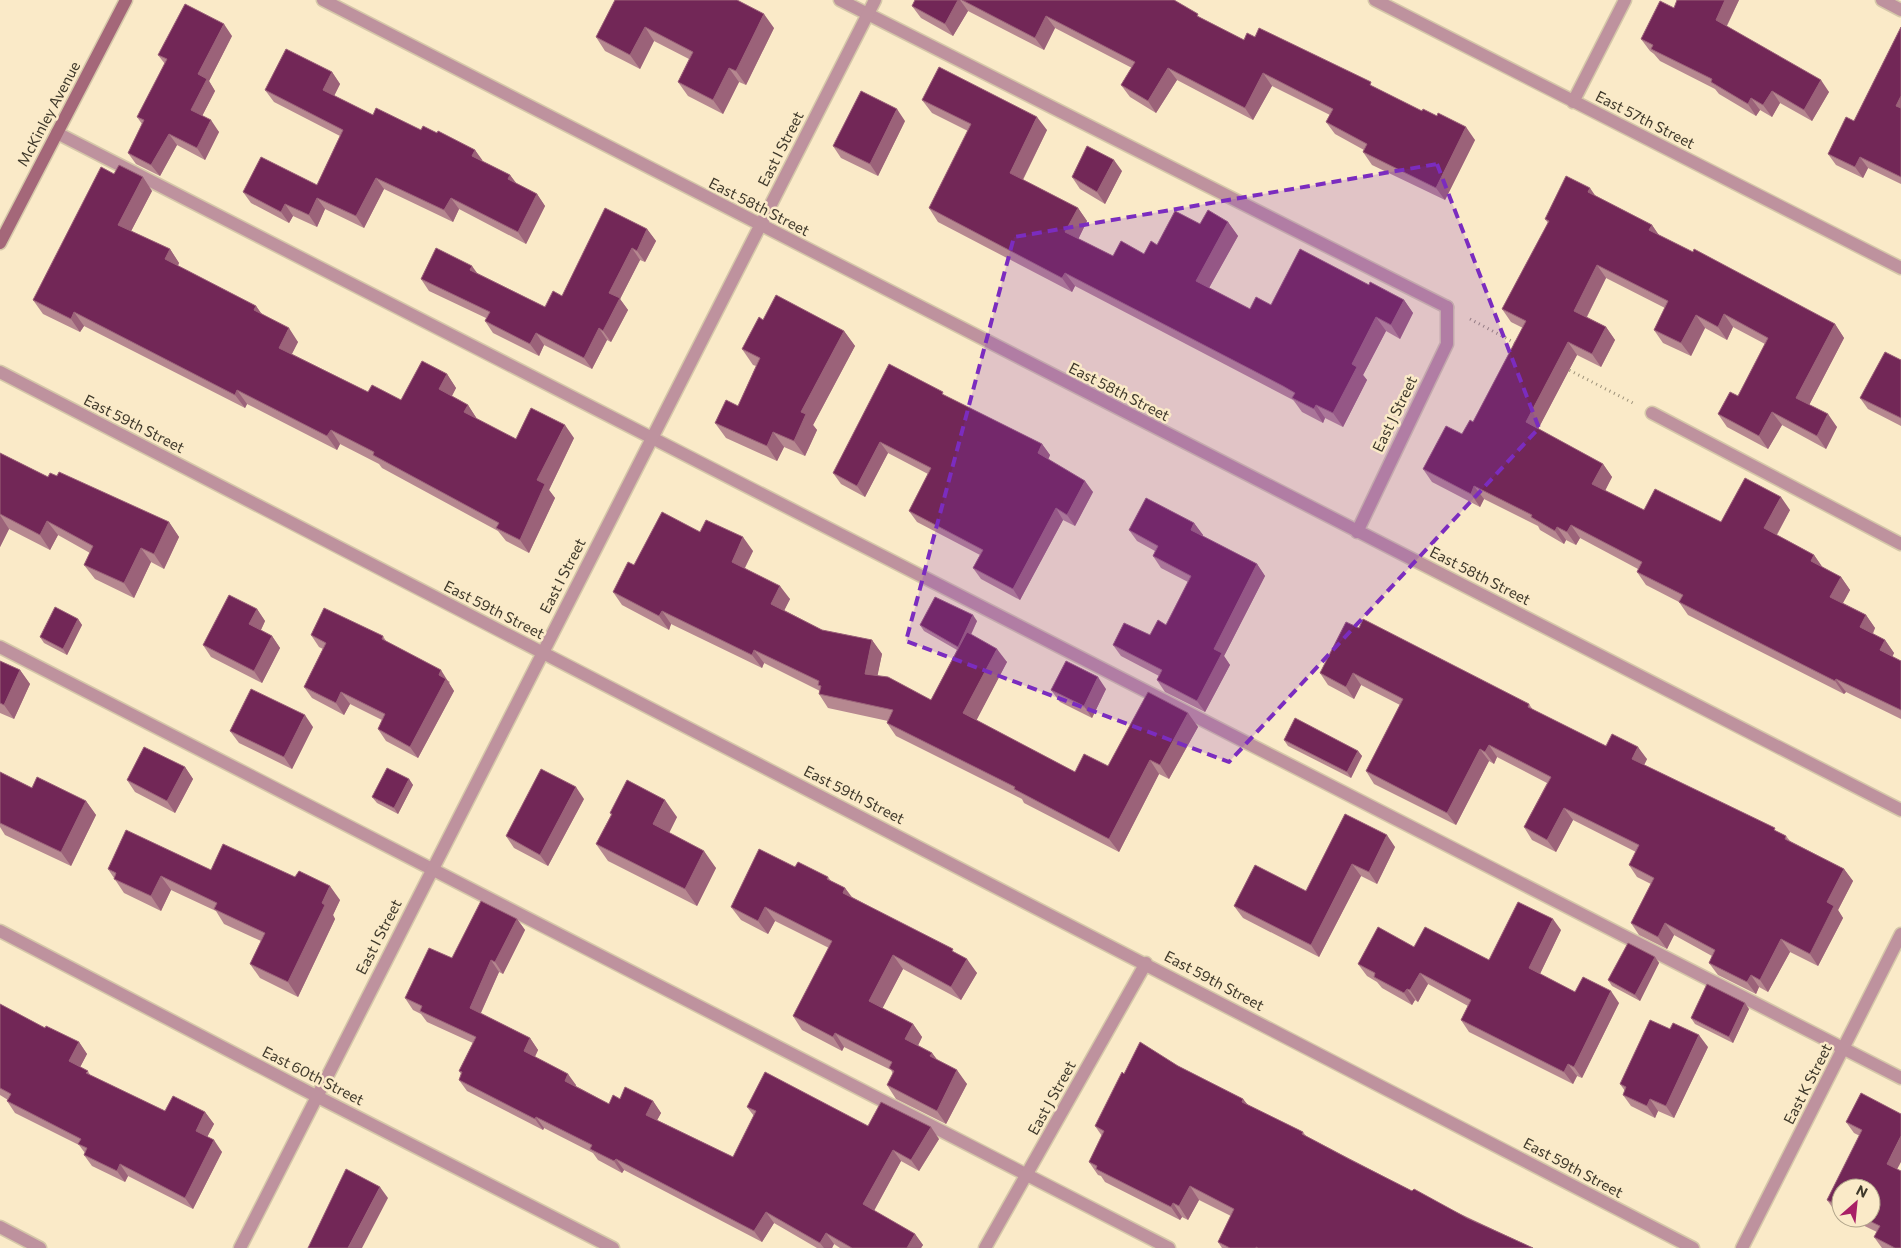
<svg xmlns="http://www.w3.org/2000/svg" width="1901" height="1248" font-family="Commissioner,sans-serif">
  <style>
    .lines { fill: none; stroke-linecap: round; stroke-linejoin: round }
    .service-casing { stroke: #d5c7a9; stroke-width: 15 }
    .minor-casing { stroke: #d5c7a9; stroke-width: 15 }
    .secondary-casing { stroke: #d5c7a9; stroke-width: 15 }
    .path { stroke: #9c9179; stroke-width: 3; stroke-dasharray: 1 4; stroke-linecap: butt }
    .service { stroke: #be929e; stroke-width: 12 }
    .minor { stroke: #be929e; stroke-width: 12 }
    .secondary { stroke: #a46779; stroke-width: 12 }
    .wall { fill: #b68890 }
    .shaded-wall { fill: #9b6279 }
    .building { fill: #722757; stroke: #9b6279 }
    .marked { fill: #7b2cbf; fill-opacity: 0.2; stroke: #7b2cbf; stroke-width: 4; stroke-dasharray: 10 6; stroke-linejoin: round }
    .labels { text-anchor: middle; stroke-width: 5; stroke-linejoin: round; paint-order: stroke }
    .street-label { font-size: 15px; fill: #3f392b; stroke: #faeac8 }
  </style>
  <rect width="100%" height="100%" fill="#faeac8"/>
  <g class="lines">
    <defs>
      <path id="service" d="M840,0L1447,307
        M1882,0L1901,10
        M57,133L1901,1078
        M1652,413L1901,544
        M0,647L1169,1248
        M0,1227L40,1248"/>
      <path id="minor" d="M323,0L1901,810
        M1375,0L1901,268
        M1573,102L1625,0
        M0,372L1693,1248
        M1357,532L1447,344V307
        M0,931L316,1096L613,1248
        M240,1248L875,0
        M985,1248L1146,963
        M1742,1248L1901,934"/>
      <path id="secondary" d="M0,243L126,0"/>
    </defs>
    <use href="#service" class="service-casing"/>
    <use href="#minor" class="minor-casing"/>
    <use href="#secondary" class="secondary-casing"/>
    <path class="path" d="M1470,319L1517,344
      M1565,368L1633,403"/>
    <use href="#service" class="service"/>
    <use href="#minor" class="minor"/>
    <use href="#secondary" class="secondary"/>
  </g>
  <path class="wall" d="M615,0L774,28L746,85L739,82L723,114L688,96L678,82L689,59L654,41L640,69L605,51L596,37Z
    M915,0H1174L1201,18L1244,40L1255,37L1374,87L1475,140L1445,200L1372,165L1363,152L1364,150L1335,134L1326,122L1330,115L1272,86L1253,120L1177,80L1156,113L1130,97L1121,85L1132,68L1055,28L1044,50L968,11L953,36L921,18L912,6Z
    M1677,0H1739L1727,26L1829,92L1812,121L1780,103L1772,117L1760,110L1756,116L1719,94L1715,89L1660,61L1654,54L1650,51L1641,39L1674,8Z
    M1901,27V184L1868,168L1863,178L1836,165L1828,154L1854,121Z
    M232,36L209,81L215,91L202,116L219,132L205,160L177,145L160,176L136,164L128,153L142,124L137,117L165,64L158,55Z
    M332,72L340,84L334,96L373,115L421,130L437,133L475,150L482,161L510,175L517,184L537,194L545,206L526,244L459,209L453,222L384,189L364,228L325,209L317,227L293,216L289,223L251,203L243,192L317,185L340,136L274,102L265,90Z
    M922,100L1047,130L1023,180L1078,208L1087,221L1078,239L1113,256L1144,254L1157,245L1200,224L1228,222L1238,236L1209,288L1250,309L1369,285L1404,300L1413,313L1400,339L1386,331L1363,375L1367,380L1343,427L1325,418L1323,423L1302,412L1294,401L1293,400L1075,286L1072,292L938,222L929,208L968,131L932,113Z
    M905,121L878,176L841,158L833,146Z
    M1122,171L1105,204L1080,189L1072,177Z
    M114,174L152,191L131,231L170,249L179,263L178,266L256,306L261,313L298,342L292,354L368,392L401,400L447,374L456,388L452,396L468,405L477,419L516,439L574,438L549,490L555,498L529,553L506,541L498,531L382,468L379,464L340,444L337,450L247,404L245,408L84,326L80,332L43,314L33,300Z
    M1596,196L1652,225L1659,236L1835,324L1844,338L1809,405L1837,427L1826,449L1782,425L1768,449L1727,427L1718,414L1738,396L1765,344L1733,327L1727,340L1705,328L1691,356L1663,343L1654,330L1665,308L1606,278L1587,317L1606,327L1615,340L1601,367L1577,355L1538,429L1603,464L1612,477L1605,490L1644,510L1721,522L1790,510L1777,535L1814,555L1823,568L1841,577L1850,590L1843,603L1866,615L1875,628L1873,634L1885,640L1894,653L1892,657L1901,661V719L1846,692L1844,694L1688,615L1679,602L1646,585L1637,572L1638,569L1580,538L1576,545L1566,540L1564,544L1540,530L1538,526L1484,499L1480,507L1432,482L1423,469L1462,434L1473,422L1523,328L1511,322L1502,309L1548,223L1545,219Z
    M647,229L656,241L645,262L640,260L620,299L628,310L611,342L607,340L592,369L544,345L539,356L493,333L485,321L486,318L429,291L421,279L477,273L545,307L562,296Z
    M763,320L844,331L855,346L813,425L817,430L805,456L784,447L777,461L726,438L715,423L738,406L756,366L753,365L742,349Z
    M1901,360V426L1868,409L1860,398Z
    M947,397L1042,444L1050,455L1048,459L1093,492L1075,526L1063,520L1020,600L981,579L973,568L980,555L917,522L909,511L928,474L888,453L865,497L841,484L833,473Z
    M0,453L48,477L57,476L169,522L179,537L164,569L151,562L134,598L95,579L84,565L90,553L58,535L50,550L9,529L0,547Z
    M1194,523L1203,535L1202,536L1257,564L1265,576L1224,656L1230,665L1205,712L1165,692L1157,680L1159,676L1121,656L1113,645L1150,635L1166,625L1188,582L1161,568L1153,556L1155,551L1137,541L1129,530Z
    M700,532L753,551L745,568L790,599L784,610L822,630L872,640L882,654L877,676L931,700L957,650L924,631L920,625L977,621L971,635L1007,662L976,720L1075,772L1108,766L1188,713L1198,727L1169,779L1159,774L1119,852L1024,803L1022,799L896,736L887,723L888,721L828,708L819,694L820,691L764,663L762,668L671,624L669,630L622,605L613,592L634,565Z
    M257,609L265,621L261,630L272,636L280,648L262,683L211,657L203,645Z
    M78,619L82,625L67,655L44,643L40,637Z
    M1359,628L1529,704L1533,710L1606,746L1647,759L1644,765L1786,836L1790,841L1844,869L1853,881L1838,910L1843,918L1818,966L1790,952L1768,992L1759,987L1756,994L1718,975L1709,963L1712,956L1674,935L1667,949L1639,935L1631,923L1651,884L1637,877L1629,865L1636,852L1573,820L1556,852L1532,840L1524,827L1547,783L1497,757L1494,764L1489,761L1456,825L1374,784L1366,771L1400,705L1361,685L1354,699L1328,685L1320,673Z
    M311,635L383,636L386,641L450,682L449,683L454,691L418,758L386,741L378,729L382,720L350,704L344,715L312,698L304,687L323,649L319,647Z
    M0,661L20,670L30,684L14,719L0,713Z
    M1106,689L1092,718L1060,702L1051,690Z
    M313,727L292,769L239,743L230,731Z
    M1284,740L1358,751L1362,756L1351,778L1288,746Z
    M185,767L193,779L175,813L135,792L127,780Z
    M0,772L32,788L86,801L96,815L71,866L5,835L0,827Z
    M409,779L413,785L398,814L377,803L372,797Z
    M584,799L548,866L514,848L506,836Z
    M610,813L677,817L669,833L716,868L697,906L608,861L596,844L611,815Z
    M1345,814L1395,847L1377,884L1361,876L1319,957L1243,918L1234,906L1306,891Z
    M795,867L828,877L831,881L845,888L852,897L956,953L977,973L961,1000L903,969L882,1008L913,1024L922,1037L918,1045L932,1053L937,1060L967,1084L946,1124L896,1099L887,1085L893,1074L891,1070L844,1047L842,1051L802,1030L793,1016L829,948L775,921L768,934L741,920L731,907Z
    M108,869L211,870L340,900L333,915L335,919L298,997L260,978L250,964L261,941L224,924L216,911L171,890L161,911L124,893Z
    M517,919L525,930L503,974L499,972L481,1013L530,1038L538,1050L535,1057L576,1085V1086L609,1104L620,1099L653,1101L661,1113L657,1120L733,1157L754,1116L747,1107L868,1126L939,1139L919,1171L901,1161L874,1211L915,1234L923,1245L921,1248H840L834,1244L832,1248H817L774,1223L762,1242L624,1170L622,1173L598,1160L593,1153L544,1128L543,1130L467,1091L459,1080L461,1074L459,1071L473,1043L427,1022L421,1014L413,1010L405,998L452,958Z
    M1561,930L1540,974L1575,992L1619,1003L1582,1078L1577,1076L1573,1084L1469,1032L1461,1020L1468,1006L1428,984L1418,1002L1415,1000L1412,1005L1382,988L1377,982L1367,976L1358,964L1414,947L1489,960Z
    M1655,957L1659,963L1640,1001L1612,986L1608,980Z
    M0,1004L45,1028L79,1042L87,1054L80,1067L88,1071L90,1075L165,1111L205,1112L214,1124L207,1137L222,1152L193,1209L128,1176L125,1182L92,1166L84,1155L85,1153L79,1145L15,1113L7,1101L8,1100L0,1095Z
    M1749,1009L1733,1043L1695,1024L1691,1018Z
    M1708,1047L1674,1118L1658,1111L1655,1118L1631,1106L1623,1095L1625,1091L1620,1084Z
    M1178,1066L1243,1099L1248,1105L1303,1132L1306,1136L1412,1191L1533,1248H1222L1218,1242L1231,1216L1199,1200L1188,1220L1182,1217L1180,1220L1105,1182L1101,1176L1098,1175L1089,1162L1102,1136L1095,1126L1124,1074Z
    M1861,1093L1897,1169L1901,1248H1882L1874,1237L1877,1232L1848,1218H1871L1841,1188V1214L1835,1211L1827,1200L1860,1136L1854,1133L1846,1122Z"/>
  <path class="shaded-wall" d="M958,0H960L968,11L953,36L945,24Z
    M1725,0H1739L1724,31L1716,20Z
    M764,14L774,28L746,85L736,71Z
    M1046,16L1055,28L1044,50L1035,38Z
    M224,24L232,36L209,81L215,91L199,122L191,110L198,74Z
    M645,27L654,41L640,69L630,55Z
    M729,68L739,82L723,114L713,100Z
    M1168,68L1177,80L1156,113L1148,101Z
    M332,72L340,84L331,102L323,90Z
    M1263,73L1272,86L1253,120L1245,108Z
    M1821,80L1829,92L1812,121L1804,110Z
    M1772,91L1780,103L1772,117L1763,105Z
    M1901,96V113L1896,106Z
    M1751,98L1760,110L1756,116L1748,104Z
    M897,109L905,121L878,176L870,164Z
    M1037,117L1047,130L1019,187L1010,173Z
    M211,120L219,132L205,160L197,148Z
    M1466,127L1475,140L1445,200L1436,188Z
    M169,134L177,145L160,176L151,165Z
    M475,150L483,161L472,156Z
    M1860,157L1868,168L1863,178L1855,167Z
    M1114,160L1122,171L1105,204L1097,192Z
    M510,175L518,186L508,179Z
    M143,177L152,191L127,239L118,225Z
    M376,178L384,189L364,228L356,216Z
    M1590,188L1599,201L1588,192Z
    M537,194L545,206L526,244L518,232Z
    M317,198L325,209L317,227L309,215Z
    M451,198L459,209L453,222L444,210Z
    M285,204L293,216L289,223L281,212Z
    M1078,208L1087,221L1075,246L1065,232Z
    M1228,222L1238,236L1205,295L1196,281Z
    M1652,225L1661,238L1649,230Z
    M647,229L656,241L645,262L637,251Z
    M632,248L640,260L620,299L628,310L611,342L603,331L609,293Z
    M170,249L179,263L174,273L165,259Z
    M1597,265L1606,278L1583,324L1574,311Z
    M472,266L480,277L470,270Z
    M1065,273L1075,286L1072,292L1062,278Z
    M1404,300L1413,313L1400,339L1391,325Z
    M256,306L265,319L254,310Z
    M74,312L84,326L80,332L71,319Z
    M1724,314L1733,327L1727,340L1718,327Z
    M1696,315L1705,328L1691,356L1681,343Z
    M1376,317L1386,331L1363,375L1367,380L1343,427L1333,413L1352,364Z
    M1835,324L1844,338L1806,411L1796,398Z
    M1606,327L1615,340L1601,367L1592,354Z
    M289,328L298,342L288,361L279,348Z
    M599,328L607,340L592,369L584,358Z
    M844,331L855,346L813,425L817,430L805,456L794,441L801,412Z
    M536,333L544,345L539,356L530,344Z
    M1568,342L1577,355L1535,435L1526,422Z
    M447,374L456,388L448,403L439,389Z
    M237,390L247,404L245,408L235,395Z
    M468,405L477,419L474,426L464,412Z
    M1316,405L1325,418L1323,423L1314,409Z
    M1772,412L1782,425L1768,449L1759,436Z
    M1828,414L1837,427L1826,449L1817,436Z
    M565,425L574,438L549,490L555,498L529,553L520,540L537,480Z
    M331,430L340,444L337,450L327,436Z
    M773,432L784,447L777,461L767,446Z
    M880,442L888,453L865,497L857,486Z
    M1042,444L1050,455L1046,465L1038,453Z
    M1603,464L1612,477L1602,497L1592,484Z
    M1085,481L1093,492L1075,526L1067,515Z
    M1474,486L1484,499L1480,507L1471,494Z
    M1781,497L1790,510L1773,541L1764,528Z
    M1056,508L1063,520L1020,600L1013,589Z
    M0,515L9,529L0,547Z
    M47,521L58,535L50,550L40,535Z
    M169,522L179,537L164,569L154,554Z
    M1194,523L1203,535L1199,542L1191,530Z
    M1571,525L1580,538L1576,545L1567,532Z
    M1557,527L1566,540L1564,544L1555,531Z
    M743,537L753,551L741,575L732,562Z
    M141,548L151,562L134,598L124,583Z
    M1814,555L1823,568L1811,561Z
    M1257,564L1265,576L1224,656L1230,665L1205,712L1197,701L1214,649Z
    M1841,577L1850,590L1839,610L1830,597Z
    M780,586L790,599L781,617L771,604Z
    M257,609L265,621L258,636L249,624Z
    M662,611L671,624L669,630L659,616Z
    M973,615L977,621L962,653L958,647Z
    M1866,615L1875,628L1869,640L1860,627Z
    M78,619L82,625L67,655L63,649Z
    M272,636L280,648L262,683L254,671Z
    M872,640L882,654L875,688L865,674Z
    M1885,640L1894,653L1889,663L1880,650Z
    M997,649L1007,662L973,727L963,713Z
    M754,650L764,663L762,668L752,655Z
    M20,670L30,684L14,719L4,705Z
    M441,670L454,691L418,758L410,747Z
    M1353,673L1361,685L1354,699L1346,687Z
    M1098,677L1106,689L1092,718L1084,706Z
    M1836,679L1846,692L1844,694L1835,681Z
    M341,692L350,704L344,715L336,703Z
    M1188,713L1198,727L1169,779L1160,765Z
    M305,715L313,727L292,769L284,757Z
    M1489,745L1497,757L1494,764L1485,752Z
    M1638,747L1647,759L1641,771L1632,759Z
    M1480,749L1489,761L1456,825L1447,813Z
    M1358,751L1362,756L1351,778L1347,772Z
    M1150,760L1159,774L1119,852L1109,839Z
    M185,767L193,779L175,813L167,801Z
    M409,779L413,785L398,814L394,808Z
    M576,787L584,799L548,866L540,855Z
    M665,800L677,817L665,841L653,824Z
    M86,801L96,815L71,866L61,852Z
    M1564,808L1573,820L1556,852L1547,840Z
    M1387,835L1395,847L1377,884L1369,872Z
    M704,851L716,868L697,906L685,889Z
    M1352,864L1361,876L1319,957L1311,945Z
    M1844,869L1853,881L1838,910L1843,918L1818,966L1810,954L1827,902Z
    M161,876L171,890L161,911L151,896Z
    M330,886L340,900L333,915L335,919L298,997L288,982L322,903Z
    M845,888L855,902L843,893Z
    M765,907L775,921L768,934L758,921Z
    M517,919L525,930L503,974L495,962Z
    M1553,919L1561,930L1537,980L1529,968Z
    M1665,923L1674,935L1667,949L1658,937Z
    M1781,939L1790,952L1768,992L1760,980Z
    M893,955L903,969L879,1015L869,1001Z
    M1655,957L1659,963L1640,1001L1635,995Z
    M967,959L977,973L961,1000L951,987Z
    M491,960L499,972L478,1019L470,1008Z
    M1420,973L1428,984L1418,1002L1410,990Z
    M1751,975L1759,987L1756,994L1747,982Z
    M1407,989L1415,1000L1412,1005L1404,993Z
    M1611,991L1619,1003L1582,1078L1574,1067Z
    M1745,1003L1749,1009L1733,1043L1729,1037Z
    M913,1024L922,1037L915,1052L905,1039Z
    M835,1033L844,1047L842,1051L833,1037Z
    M1699,1035L1708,1047L1674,1118L1666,1106Z
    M530,1038L538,1050L532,1062L524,1051Z
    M79,1042L87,1054L77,1073L69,1061Z
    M932,1053L942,1066L930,1056Z
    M1568,1064L1577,1076L1573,1084L1564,1072Z
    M957,1070L967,1084L946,1124L937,1111Z
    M568,1074L576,1085L573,1092L565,1081Z
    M1243,1099L1253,1112L1242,1102Z
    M1650,1099L1658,1111L1655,1118L1647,1106Z
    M653,1101L661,1113L654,1126L646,1115Z
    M205,1112L214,1124L204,1143L196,1131Z
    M536,1117L544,1128L543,1130L535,1119Z
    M931,1127L939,1139L919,1171L911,1160Z
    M1901,1136V1162L1894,1175L1887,1164Z
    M214,1140L222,1152L193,1209L185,1198Z
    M893,1150L901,1161L871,1216L863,1204Z
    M616,1159L624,1170L622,1173L614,1161Z
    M120,1164L128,1176L125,1182L117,1171Z
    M1190,1186L1199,1200L1188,1220L1179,1206Z
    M380,1187L388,1198L362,1248H348Z
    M1173,1203L1182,1217L1180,1220L1171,1207Z
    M766,1212L774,1223L762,1242L754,1231Z
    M826,1233L834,1244L832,1248H824L820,1243Z
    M915,1234L923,1245L921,1248H907Z"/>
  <path class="building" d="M615,0H737L764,14L736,71L729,68L713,100L678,82L693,52L645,27L630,55L596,37Z
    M915,0H958L945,24L912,6Z
    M962,0H1174L1198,14L1197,16L1244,40L1247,33L1255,37L1259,28L1371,82L1370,85L1422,111L1423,109L1437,116L1438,113L1466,127L1436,188L1363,152L1367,144L1326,122L1333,109L1263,73L1245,108L1168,68L1148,101L1121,85L1135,62L1046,16L1035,38Z
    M1677,0H1725L1716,20L1821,80L1804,110L1772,91L1763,105L1751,98L1748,104L1711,82L1712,79L1651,49L1653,45L1641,39L1660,1L1674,8Z
    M185,4L224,24L198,74L207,79L191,110L211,120L197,148L169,134L151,165L128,153L144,120L137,117L167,59L158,55Z
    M1901,27V96L1896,106L1901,108V177L1860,157L1855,167L1828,154L1846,117L1854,121Z
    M286,49L332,72L323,90L373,115L376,108L421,130L423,126L437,133L438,131L475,150L472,156L510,175L508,179L537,194L518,232L451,198L444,210L376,178L356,216L317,198L309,215L285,204L281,212L243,192L261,157L317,185L343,130L265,90Z
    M939,67L1037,117L1010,173L1078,208L1065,232L1113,256L1121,241L1144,254L1151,241L1157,245L1175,211L1200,224L1208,210L1228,222L1196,281L1250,309L1256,297L1271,305L1300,249L1369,285L1370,282L1404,300L1391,325L1376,317L1352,364L1357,367L1333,413L1316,405L1314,409L1292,398L1295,393L1283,386L1065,273L1062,278L929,208L971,124L922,100Z
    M861,91L897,109L870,164L833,146Z
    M1087,146L1114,160L1097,192L1072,177Z
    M119,165L143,177L118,225L170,249L165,259L256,306L254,310L289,328L279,348L368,392L372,385L401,400L422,361L447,374L439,389L468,405L464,412L516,439L531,408L565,425L537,480L545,484L520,540L496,528L499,523L373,455L374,452L331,430L327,436L237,390L235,395L74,312L71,319L33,300L101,167L114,174Z
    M1566,176L1590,188L1588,192L1652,225L1649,230L1693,252L1694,249L1835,324L1796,398L1828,414L1817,436L1772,412L1759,436L1718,414L1730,392L1738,396L1768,338L1724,314L1718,327L1696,315L1681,343L1654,330L1668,301L1597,265L1574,311L1606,327L1592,354L1568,342L1526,422L1603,464L1592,484L1644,510L1655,489L1721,522L1745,478L1781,497L1764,528L1814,555L1811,561L1841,577L1830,597L1866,615L1860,627L1885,640L1880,650L1901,661V710L1836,679L1835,681L1679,602L1683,595L1637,572L1642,562L1571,525L1567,532L1557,527L1555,531L1531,517L1532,515L1474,486L1471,494L1423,469L1446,426L1462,434L1470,420L1473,422L1526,321L1502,309L1549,221L1545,219Z
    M605,208L647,229L637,251L632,248L609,293L620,298L603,331L599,328L584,358L536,333L530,344L485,321L490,312L421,279L436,248L472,266L470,270L545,307L553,291L562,296Z
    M776,295L844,331L801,412L806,414L794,441L773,432L767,446L715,423L726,400L738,406L760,358L742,349L759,317L763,320Z
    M1885,352L1901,360V418L1860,398Z
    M889,364L943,392L942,394L1042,444L1038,453L1085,481L1067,515L1056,508L1013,589L973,568L983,550L909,511L931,468L880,442L857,486L833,473Z
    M0,453L48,477L50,473L57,476L59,472L169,522L154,554L141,548L124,583L84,565L93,546L47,521L40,535L0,514Z
    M1146,498L1194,523L1191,530L1257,564L1214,649L1222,653L1197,701L1157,680L1162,670L1113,645L1124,623L1150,635L1158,620L1166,625L1191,576L1153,556L1158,546L1129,530Z
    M662,512L700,532L706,520L743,537L732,562L780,586L771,604L822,630L872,640L865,674L888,677L931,700L967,632L997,649L963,713L1075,772L1084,754L1108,766L1148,692L1188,713L1160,765L1150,760L1109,839L1014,789L1015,787L887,723L893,710L819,694L821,686L818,685L819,681L754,650L752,655L662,611L659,616L613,592L628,562L634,565Z
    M229,595L257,609L249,624L272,636L254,671L203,645Z
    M935,597L973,615L958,647L920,625Z
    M55,607L78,619L63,649L40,637Z
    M324,608L383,636L382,639L441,670L439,675L446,679L410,747L378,729L385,714L341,692L336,703L304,687L326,643L311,635Z
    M1363,619L1529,704L1528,707L1606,746L1612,734L1638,747L1632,759L1775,828L1774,830L1786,836L1785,839L1844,869L1827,902L1834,906L1810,954L1781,939L1760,980L1751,975L1747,982L1709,963L1715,950L1665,923L1658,937L1631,923L1654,878L1629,865L1639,845L1564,808L1547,840L1524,827L1551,777L1489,745L1485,752L1480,749L1447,813L1366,771L1403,699L1353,673L1346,687L1320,673L1346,622L1359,628Z
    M0,661L20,670L4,705L0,703Z
    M1066,661L1098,677L1084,706L1051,690Z
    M251,689L305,715L284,757L230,731Z
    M1295,718L1358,751L1347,772L1284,740Z
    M144,747L185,767L167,801L127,780Z
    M387,768L409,779L394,808L372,797Z
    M541,769L576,787L540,855L506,836Z
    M0,772L32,788L37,777L86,801L61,852L0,823Z
    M627,780L665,800L653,824L704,851L685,889L596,844L612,814L610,813Z
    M1345,814L1387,835L1369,872L1352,864L1311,945L1234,906L1255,865L1306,891Z
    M126,830L211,870L223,844L295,877L299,871L330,886L322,903L325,905L288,982L250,964L265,933L214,909L217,903L161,876L151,896L114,879L116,873L108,869Z
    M759,849L795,867L798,862L828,877L827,879L845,888L843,893L953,949L952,951L967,959L951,987L893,955L869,1001L913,1024L905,1039L932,1053L930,1056L957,1070L937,1111L887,1085L894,1071L889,1068L892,1062L835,1033L833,1037L793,1016L832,941L765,907L758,921L731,907Z
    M481,901L517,919L495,962L491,960L470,1008L530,1038L524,1051L568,1074L565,1081L609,1104L613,1095L620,1099L625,1087L653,1101L646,1115L733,1157L756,1111L747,1107L765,1072L868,1126L881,1102L931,1127L911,1160L893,1150L863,1204L915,1234L907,1248H852L826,1233L820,1243L766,1212L754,1231L616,1159L614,1161L590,1149L592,1145L536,1117L535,1119L459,1080L462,1072L459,1071L476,1037L420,1011L422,1006L405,998L429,948L452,958Z
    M1518,902L1553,919L1529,968L1575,992L1583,977L1611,991L1574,1067L1568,1064L1564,1072L1461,1020L1471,1000L1420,973L1410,990L1407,989L1404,993L1374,977L1375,973L1358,964L1378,927L1414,947L1425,927L1489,960Z
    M1628,943L1655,957L1635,995L1608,980Z
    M1707,984L1745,1003L1729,1037L1691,1018Z
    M0,1004L45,1028L46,1026L79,1042L69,1061L88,1071L86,1073L165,1111L173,1096L205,1112L196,1131L214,1140L185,1198L120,1164L117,1171L84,1155L87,1148L78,1144L81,1139L7,1101L11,1094L0,1088Z
    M1650,1020L1670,1029L1673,1023L1699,1035L1666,1106L1650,1099L1647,1106L1623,1095L1626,1087L1620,1084Z
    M1140,1042L1178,1066L1243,1099L1242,1102L1303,1132L1302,1134L1349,1159L1412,1191L1414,1189L1467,1218L1533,1248H1258L1256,1247V1248H1230L1218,1242L1234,1209L1190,1186L1179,1206L1173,1203L1171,1207L1096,1169L1097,1166L1089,1162L1104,1131L1095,1126L1122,1072L1124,1074Z
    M1861,1093L1901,1114V1136L1887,1164L1901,1171V1248H1895L1874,1237L1880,1226L1863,1218H1871V1188H1841V1207L1827,1200L1862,1130L1846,1122Z
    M346,1169L380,1187L348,1248H308Z"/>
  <path class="marked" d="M1437,164L1539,428L1229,762L906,641L1014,237Z"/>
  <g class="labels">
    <g class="street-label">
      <text transform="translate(49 114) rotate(-62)" y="5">McKinley Avenue</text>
      <text transform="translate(1645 120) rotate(27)" y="5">East 57th Street</text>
      <text transform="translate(781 149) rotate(-63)" y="5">East I Street</text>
      <text transform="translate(759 207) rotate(27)" y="5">East 58th Street</text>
      <text transform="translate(1119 392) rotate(27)" y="5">East 58th Street</text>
      <text transform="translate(1395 414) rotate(-64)" y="5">East J Street</text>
      <text transform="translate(134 424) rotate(27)" y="5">East 59th Street</text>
      <text transform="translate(563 576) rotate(-63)" y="5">East I Street</text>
      <text transform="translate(1480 576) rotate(27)" y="5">East 58th Street</text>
      <text transform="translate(494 610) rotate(27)" y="5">East 59th Street</text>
      <text transform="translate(854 795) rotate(27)" y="5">East 59th Street</text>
      <text transform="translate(379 937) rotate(-63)" y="5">East I Street</text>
      <text transform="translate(1214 981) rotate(28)" y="5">East 59th Street</text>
      <text transform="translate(313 1076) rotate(27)" y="5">East 60th Street</text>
      <text transform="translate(1808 1084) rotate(-63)" y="5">East K Street</text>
      <text transform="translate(1052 1098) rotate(-61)" y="5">East J Street</text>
      <text transform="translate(1573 1168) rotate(28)" y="5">East 59th Street</text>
    </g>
  </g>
  <g transform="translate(1856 1203) rotate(27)"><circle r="24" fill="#faeac8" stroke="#afa389"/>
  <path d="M0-4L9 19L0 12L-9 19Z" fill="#a81f66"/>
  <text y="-8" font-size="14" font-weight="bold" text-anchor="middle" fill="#3f392b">N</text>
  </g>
</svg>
